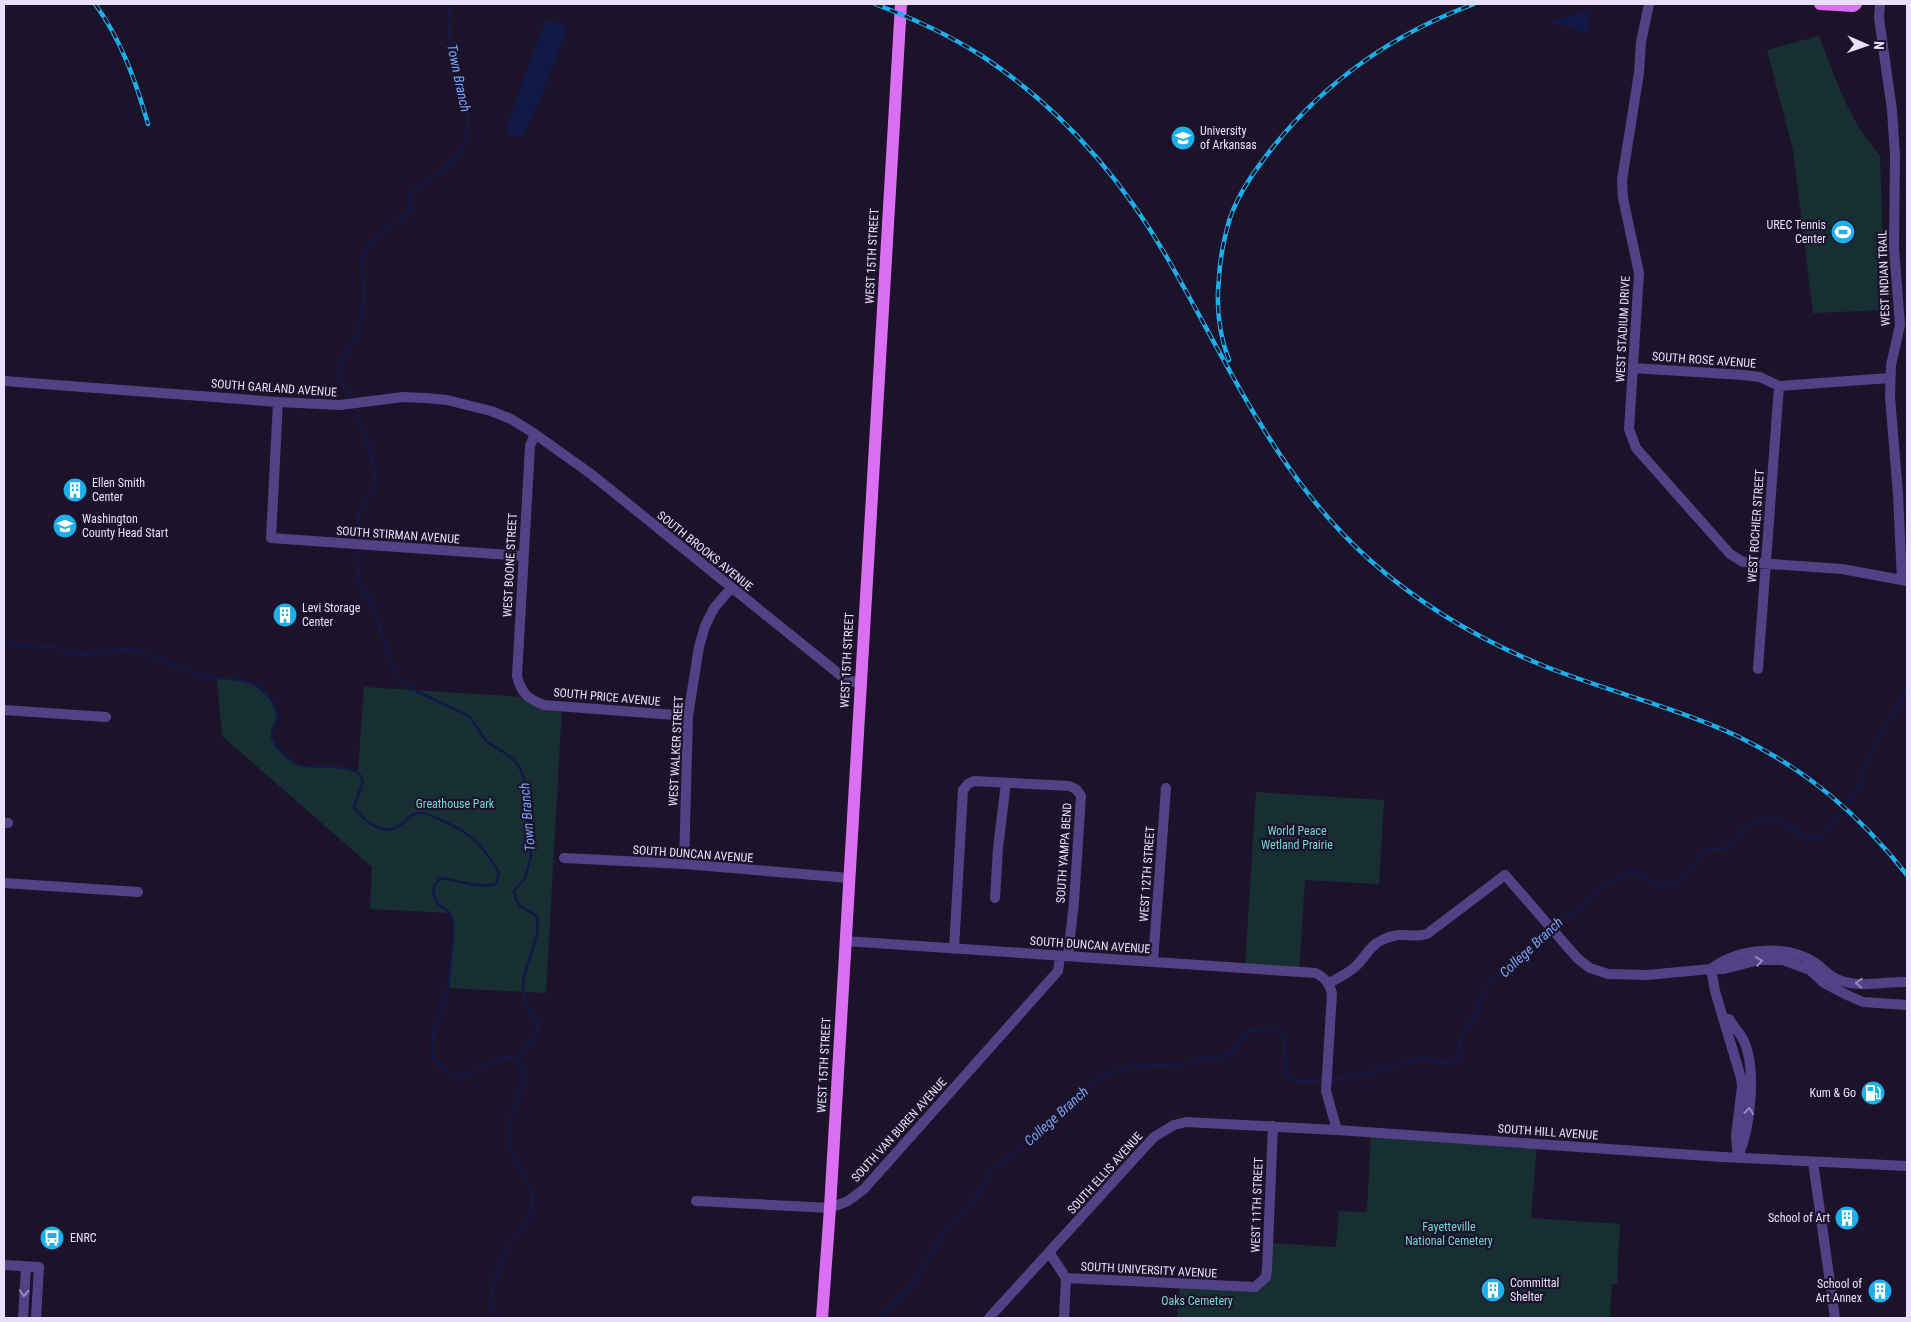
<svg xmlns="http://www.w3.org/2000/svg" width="1911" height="1322" font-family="'Roboto Condensed',sans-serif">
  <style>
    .green { fill: #172f33 }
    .water { fill: #101946 }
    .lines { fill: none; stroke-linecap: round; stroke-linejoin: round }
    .stream { stroke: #101946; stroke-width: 2.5 }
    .minor { stroke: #524285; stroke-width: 10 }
    .major { stroke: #db6ff3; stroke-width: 12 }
    .rail-casing { stroke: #1bafec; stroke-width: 4.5 }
    .rail { stroke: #1c132a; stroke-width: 2.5; stroke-dasharray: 8; stroke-linecap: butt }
    .oneway { stroke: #9689bb }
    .labels { text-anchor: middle; stroke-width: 4.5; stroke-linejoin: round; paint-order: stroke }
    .poi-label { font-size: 12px; fill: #e8dffc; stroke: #1c132a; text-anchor: start }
    .street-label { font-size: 12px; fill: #e8dffc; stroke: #1c132a }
    .park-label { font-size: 12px; fill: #6fd8d2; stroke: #1c132a }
    .water-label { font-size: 14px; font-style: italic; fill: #75a1f4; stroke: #1c132a }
  </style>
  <rect width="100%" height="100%" fill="#1c132a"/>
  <path class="green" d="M1819,36C1836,79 1848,120 1880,155L1885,310L1813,313L1793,150L1767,50Z
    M217,679C241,679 274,685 277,715C277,723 270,729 272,737C274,746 287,757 295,762C309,771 328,765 344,767C349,768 353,770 358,772L364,687L525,697L562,706L546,993L448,988C447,963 459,938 450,913L370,909L372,867L222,736Z
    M1256,792L1384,800L1379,884L1305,880L1299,972L1245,968Z
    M1371,1133L1537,1144L1531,1218L1620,1224L1617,1284H1612L1610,1318H1177L1180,1283H1261L1268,1243L1336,1247L1339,1211L1367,1212Z"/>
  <path class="water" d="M1589,11V24L1584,35L1572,26L1553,24L1554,20Z
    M545,21L565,24L567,29L544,89L524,135C517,139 507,137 506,128Z"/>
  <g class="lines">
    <path class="stream" d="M351,400L338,373L342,359L355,340L361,316L364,300L362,260L366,248L374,239L408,213L411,208L409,195C425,182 451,167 461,149C486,104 437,52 451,4
      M356,539C356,527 357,515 363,505C365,500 370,497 372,492C381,468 363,433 356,410
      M356,549L360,583L368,596L394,667L400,679L418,692L469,716L487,742L508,755L519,766L526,783V796L525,806L530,822L531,856L525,878L514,891C516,906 523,909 536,915C544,941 517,970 524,999C526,1009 533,1015 538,1022C537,1041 525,1043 518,1059C530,1083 518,1091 512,1113C509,1123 508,1134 510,1144C513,1169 542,1187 530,1215C526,1226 517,1233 511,1243C503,1255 488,1291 491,1304C492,1309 496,1314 498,1318
      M4,643L14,645L56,647C80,664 109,646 134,650C155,654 175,667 195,674C213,680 234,676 251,683C263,689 278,702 277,718C277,724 271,729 272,736C273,745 288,759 296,764C310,771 366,759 362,784C361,791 356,799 354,806C361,819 379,834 395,828C405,825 409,812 421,813C428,813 436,818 443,821C474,835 480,843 499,872L496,884C477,889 459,880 441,878L435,884L433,892L438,904L450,913L453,924V936L448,988L433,1034L432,1050L433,1058L437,1064L458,1076C478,1075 499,1051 518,1059
      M1849,802L1858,790L1867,760L1907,689
      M1551,925C1559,916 1570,915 1580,908C1588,902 1593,892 1601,887C1604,884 1609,884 1612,882C1619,877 1626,870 1636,873C1652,877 1653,892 1673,883C1685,878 1691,871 1697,860C1699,857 1701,853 1704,851C1711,846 1721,853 1729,846C1739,838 1743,825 1756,820C1780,811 1805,849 1823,835C1830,829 1836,818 1842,811
      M1333,1080L1353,1077L1423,1058L1444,1063L1453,1062L1457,1058L1463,1034L1471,1022L1487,986L1499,974L1517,960L1547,929
      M879,1318L906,1291L920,1272L942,1235L972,1204L990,1171L1015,1152L1046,1120L1083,1089L1101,1077L1127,1067L1185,1064L1206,1057L1224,1056L1231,1053L1243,1036L1250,1031L1266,1028L1280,1032L1284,1039L1286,1075C1292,1084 1309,1081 1319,1081"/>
    <path class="minor" d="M1649,4L1641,42L1639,73L1622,180L1623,198L1639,273L1629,429L1636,448L1730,554L1743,562L1842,569L1907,581
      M1880,4L1879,18L1892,110L1895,155L1894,249L1900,325L1891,365L1890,397L1898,494L1902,580
      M1633,368L1743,375L1760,377L1779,386L1890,378
      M4,381L278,402L340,405L403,397L425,398L447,400L491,411L511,419L535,434L591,474L844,678L860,684
      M278,402L271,538L523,556
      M535,434L530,446L517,676C521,693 528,699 544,705L688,716
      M1758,669L1779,386
      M4,710L106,717
      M4,823H8
      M564,858L684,864L849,878
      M684,864L688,716L699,647L705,626L714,608L731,588
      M4,883L138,892
      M995,898L998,848L1006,783
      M845,941L1316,973C1325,978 1329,983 1332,993L1326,1091L1337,1130
      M954,949L963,790L968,784L974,781L1069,786L1076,789L1081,796L1074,902L1068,956
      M1153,961L1166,788
      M1711,969C1737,948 1786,944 1814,962C1823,968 1830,978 1842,981C1863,988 1886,981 1907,982
      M1711,969L1715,991L1741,1078L1742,1086L1736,1136L1738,1158
      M1329,983C1338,978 1347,974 1355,967C1365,958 1370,945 1382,940C1401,930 1412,939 1427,934L1505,875L1578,959L1590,968L1608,974L1647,975L1711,969H1724L1759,960H1783L1810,970L1824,983L1847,995L1863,1002L1907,1005
      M1729,1019C1733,1026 1741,1034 1744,1041C1757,1070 1750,1127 1739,1155
      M1813,1162L1835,1318
      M696,1201L830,1208L848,1201L864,1189L1058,971L1060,956
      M1049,1252L1066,1278L1255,1287L1266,1277L1267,1269L1273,1126
      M4,1265L39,1267L36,1318
      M23,1318L26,1267
      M989,1318L1154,1137L1174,1125L1186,1122L1337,1130L1722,1157L1907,1166
      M1064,1318L1066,1278"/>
    <path class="major" d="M1820,4L1853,6L1856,4
      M822,1318L830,1208L901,4"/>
    <defs>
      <path id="rail" d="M95,4C121,39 136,82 148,124
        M875,4C912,18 949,35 982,56C1061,108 1123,180 1169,261C1230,367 1278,479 1371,561C1422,606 1482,641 1544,666C1607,691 1674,707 1735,735C1806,769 1859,814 1907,875
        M1229,360C1219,334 1216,305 1219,278C1220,258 1224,238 1230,218C1239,192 1256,169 1273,147C1326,81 1395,33 1474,4"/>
    </defs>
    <use href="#rail" class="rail-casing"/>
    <use href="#rail" class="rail"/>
  </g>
  <defs><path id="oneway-chevron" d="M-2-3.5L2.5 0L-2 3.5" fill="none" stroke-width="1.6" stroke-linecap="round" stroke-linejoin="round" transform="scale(1.25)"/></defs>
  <g class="oneway">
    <use href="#oneway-chevron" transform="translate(1759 961) rotate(-9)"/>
    <use href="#oneway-chevron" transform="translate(1859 983) rotate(-176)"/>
    <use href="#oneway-chevron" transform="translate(1749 1111) rotate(-83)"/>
    <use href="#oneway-chevron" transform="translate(24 1293) rotate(93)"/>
  </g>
  <defs>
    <symbol id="university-disc" viewBox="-11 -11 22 22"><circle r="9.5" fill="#1bafec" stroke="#1c132a"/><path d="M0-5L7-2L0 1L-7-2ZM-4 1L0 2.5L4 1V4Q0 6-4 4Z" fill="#fff"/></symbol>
    <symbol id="stadium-disc" viewBox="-11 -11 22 22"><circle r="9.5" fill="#1bafec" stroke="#1c132a"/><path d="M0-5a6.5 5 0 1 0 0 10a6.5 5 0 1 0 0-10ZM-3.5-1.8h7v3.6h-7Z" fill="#fff"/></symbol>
    <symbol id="building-disc" viewBox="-11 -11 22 22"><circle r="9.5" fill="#1bafec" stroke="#1c132a"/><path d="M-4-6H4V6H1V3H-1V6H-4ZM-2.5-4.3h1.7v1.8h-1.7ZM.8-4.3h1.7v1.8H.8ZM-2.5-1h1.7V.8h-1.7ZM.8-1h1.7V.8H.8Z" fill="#fff"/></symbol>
    <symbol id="school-disc" viewBox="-11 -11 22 22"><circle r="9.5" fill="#1bafec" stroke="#1c132a"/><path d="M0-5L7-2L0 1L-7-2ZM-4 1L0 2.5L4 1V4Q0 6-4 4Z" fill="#fff"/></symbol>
    <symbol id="fuel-disc" viewBox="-11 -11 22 22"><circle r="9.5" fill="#1bafec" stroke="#1c132a"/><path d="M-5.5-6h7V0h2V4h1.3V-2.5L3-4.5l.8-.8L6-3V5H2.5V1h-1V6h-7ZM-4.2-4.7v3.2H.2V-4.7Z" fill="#fff"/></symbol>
    <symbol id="bus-disc" viewBox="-11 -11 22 22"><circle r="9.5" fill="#1bafec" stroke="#1c132a"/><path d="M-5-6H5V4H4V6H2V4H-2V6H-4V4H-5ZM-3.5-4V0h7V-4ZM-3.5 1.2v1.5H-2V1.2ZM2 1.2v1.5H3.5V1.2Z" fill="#fff"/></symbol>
  </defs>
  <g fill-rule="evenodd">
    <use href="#university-disc" x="1169" y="124" width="28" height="28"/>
    <use href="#stadium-disc" x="1829" y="218" width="28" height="28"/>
    <use href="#building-disc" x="61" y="476" width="28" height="28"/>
    <use href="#school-disc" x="51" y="512" width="28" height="28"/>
    <use href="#building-disc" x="271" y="601" width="28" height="28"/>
    <use href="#fuel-disc" x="1859" y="1079" width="28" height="28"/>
    <use href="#building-disc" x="1833" y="1204" width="28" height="28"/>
    <use href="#bus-disc" x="38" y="1224" width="28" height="28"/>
    <use href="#building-disc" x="1479" y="1276" width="28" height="28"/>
    <use href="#building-disc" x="1866" y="1277" width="28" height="28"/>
  </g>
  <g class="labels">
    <g class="poi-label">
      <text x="1200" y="135">University<tspan x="1200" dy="14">of Arkansas</tspan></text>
      <text x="1826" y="229" text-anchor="end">UREC Tennis<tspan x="1826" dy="14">Center</tspan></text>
      <text x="92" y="487">Ellen Smith<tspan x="92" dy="14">Center</tspan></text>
      <text x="82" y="523">Washington<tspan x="82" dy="14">County Head Start</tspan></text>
      <text x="302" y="612">Levi Storage<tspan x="302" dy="14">Center</tspan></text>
      <text x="1856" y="1097" text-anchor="end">Kum &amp; Go</text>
      <text x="1830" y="1222" text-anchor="end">School of Art</text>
      <text x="70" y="1242">ENRC</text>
      <text x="1510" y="1287">Committal<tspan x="1510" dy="14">Shelter</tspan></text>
      <text x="1862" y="1288" text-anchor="end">School of<tspan x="1862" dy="14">Art Annex</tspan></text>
    </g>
    <g class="street-label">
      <text transform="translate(872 256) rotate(-87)" y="4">WEST 15TH STREET</text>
      <text transform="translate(1884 278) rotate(-92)" y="4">WEST INDIAN TRAIL</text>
      <text transform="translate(1623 329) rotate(-87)" y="4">WEST STADIUM DRIVE</text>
      <text transform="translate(1704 360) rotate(4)" y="4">SOUTH ROSE AVENUE</text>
      <text transform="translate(274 388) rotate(4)" y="4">SOUTH GARLAND AVENUE</text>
      <text transform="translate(1756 526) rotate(-86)" y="4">WEST ROCHIER STREET</text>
      <text transform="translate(398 535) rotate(4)" y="4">SOUTH STIRMAN AVENUE</text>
      <text transform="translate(705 551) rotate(39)" y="4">SOUTH BROOKS AVENUE</text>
      <text transform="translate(510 565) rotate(-87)" y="4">WEST BOONE STREET</text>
      <text transform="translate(847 660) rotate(-87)" y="4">WEST 15TH STREET</text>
      <text transform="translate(607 697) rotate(5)" y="4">SOUTH PRICE AVENUE</text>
      <text transform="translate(676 751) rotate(-87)" y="4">WEST WALKER STREET</text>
      <text transform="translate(1064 853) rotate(-86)" y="4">SOUTH YAMPA BEND</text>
      <text transform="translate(693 854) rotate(4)" y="4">SOUTH DUNCAN AVENUE</text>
      <text transform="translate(1147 874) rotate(-86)" y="4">WEST 12TH STREET</text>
      <text transform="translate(1090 945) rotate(4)" y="4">SOUTH DUNCAN AVENUE</text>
      <text transform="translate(824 1065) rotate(-87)" y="4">WEST 15TH STREET</text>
      <text transform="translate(899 1130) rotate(-48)" y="4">SOUTH VAN BUREN AVENUE</text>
      <text transform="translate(1548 1132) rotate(4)" y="4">SOUTH HILL AVENUE</text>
      <text transform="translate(1105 1173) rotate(-48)" y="4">SOUTH ELLIS AVENUE</text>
      <text transform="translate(1257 1205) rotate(-88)" y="4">WEST 11TH STREET</text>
      <text transform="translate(1149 1270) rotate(3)" y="4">SOUTH UNIVERSITY AVENUE</text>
    </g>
    <g class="park-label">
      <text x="455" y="808">Greathouse Park</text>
      <text x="1297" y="835">World Peace<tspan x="1297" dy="14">Wetland Prairie</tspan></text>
      <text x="1449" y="1231">Fayetteville<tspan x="1449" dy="14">National Cemetery</tspan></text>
      <text x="1197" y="1305">Oaks Cemetery</text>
    </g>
    <g class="water-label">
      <text transform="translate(459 78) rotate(78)" y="5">Town Branch</text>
      <text transform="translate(527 817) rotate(-95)" y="5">Town Branch</text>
      <text transform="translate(1531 947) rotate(-43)" y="5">College Branch</text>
      <text transform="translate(1056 1116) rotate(-42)" y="5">College Branch</text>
    </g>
  </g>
  <rect width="1911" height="1322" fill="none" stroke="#e8dffc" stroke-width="10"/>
  <g transform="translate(1866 45) rotate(92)" stroke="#1c132a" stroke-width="4" paint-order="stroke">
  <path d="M0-4L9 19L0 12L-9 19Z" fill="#e8dffc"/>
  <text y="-8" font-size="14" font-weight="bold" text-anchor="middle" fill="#e8dffc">N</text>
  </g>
</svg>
